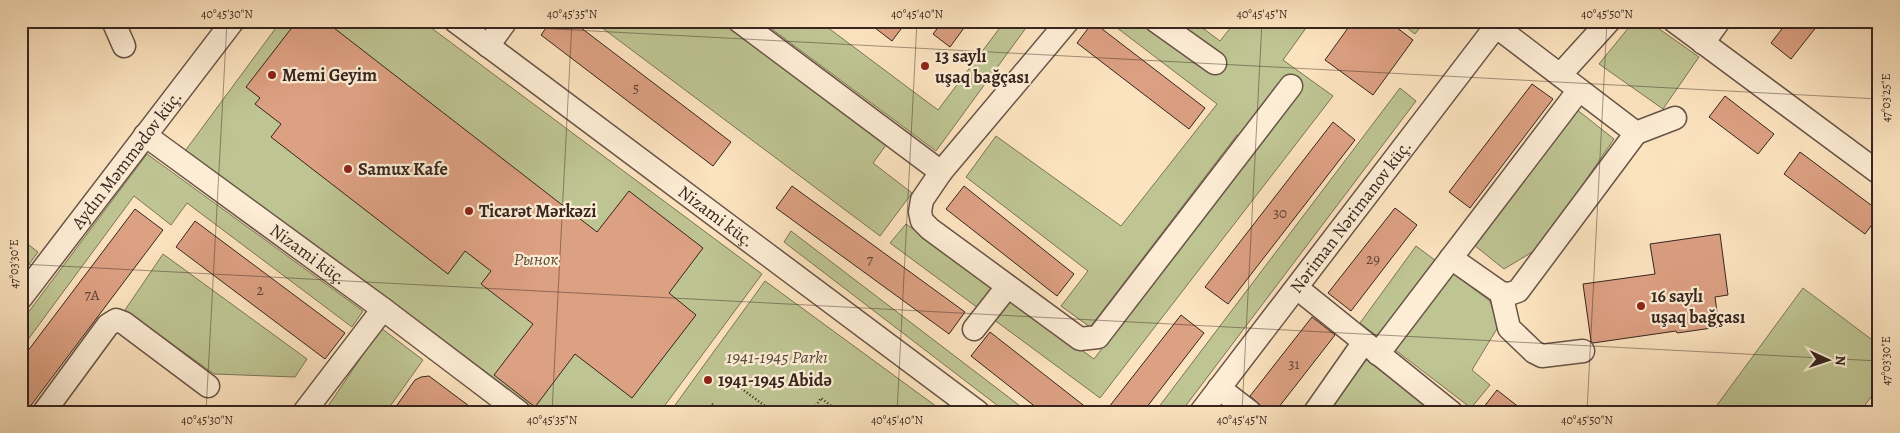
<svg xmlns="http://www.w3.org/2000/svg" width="1900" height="433" font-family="Alegreya,serif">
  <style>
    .green { fill: #bec492; stroke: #7a7458 }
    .building { fill: #dca082; stroke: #37251f }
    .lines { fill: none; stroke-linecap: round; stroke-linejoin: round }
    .minor-casing { stroke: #685447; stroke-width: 25 }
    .path { stroke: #37251f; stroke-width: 2.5; stroke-dasharray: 1 2.5; stroke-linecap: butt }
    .minor { stroke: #fdedd5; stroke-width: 22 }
    .ticks { fill: none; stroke: #37251f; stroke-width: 1; stroke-opacity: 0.45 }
    .poi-dot { fill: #8f2418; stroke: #fdedd5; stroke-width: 2 }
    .labels { text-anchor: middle; stroke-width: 4.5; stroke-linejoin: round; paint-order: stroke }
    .number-label { font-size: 15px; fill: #604438 }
    .poi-label { font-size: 18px; font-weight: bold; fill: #37251f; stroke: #fdedd5; text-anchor: start }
    .street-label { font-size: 18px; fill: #37251f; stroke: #fdedd5 }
    .park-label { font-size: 18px; font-style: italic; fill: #594d3c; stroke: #fdedd5 }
    .neatline { fill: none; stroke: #37251f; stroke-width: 2 }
    .ticks-label { font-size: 12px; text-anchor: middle; fill: #37251f }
  </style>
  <rect width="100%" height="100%" fill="#fce3bf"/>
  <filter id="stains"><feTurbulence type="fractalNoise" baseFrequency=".004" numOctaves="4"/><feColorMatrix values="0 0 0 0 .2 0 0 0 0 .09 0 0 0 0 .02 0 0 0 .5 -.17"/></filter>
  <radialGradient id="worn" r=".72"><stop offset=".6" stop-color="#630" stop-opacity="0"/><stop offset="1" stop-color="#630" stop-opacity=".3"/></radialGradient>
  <path class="green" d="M281,21H422L762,274L660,412H537L185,151Z
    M593,21H722L886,145L873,163L912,193L880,236Z
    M761,21H819L938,110L1005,21H1031L936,151Z
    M1108,21H1193L1220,41L1236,21H1311L1283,60L1333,96L1100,398L890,243L906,224L1094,359L1254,148L1237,135L1090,327L1061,306L1088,271L966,177L996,136L1121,226L1217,104Z
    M1398,21H1425L1415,34Z
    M1634,21H1648L1699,57L1663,109L1599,64Z
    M1400,88L1416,101L1181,412H1155Z
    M1576,109L1614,139L1539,248L1504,269L1474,245Z
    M147,154L363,311L352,327L187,203L171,225L134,196L21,349V322Z
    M791,231L1028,412H1006L784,242Z
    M21,239L38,252L21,275Z
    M1416,246L1490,301L1498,327L1472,370L1490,385L1471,408L1360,323Z
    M163,254L307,359L295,377L214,374L125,310Z
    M765,281L944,412H670Z
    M1803,288L1879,345V386L1860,412H1712Z
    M381,328L423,360L386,412H324Z
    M1364,358L1434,412H1326Z"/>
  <path class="building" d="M297,21H325L597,232L629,191L703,248L669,293L696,315L632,398L575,354L535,407L494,375L533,324L481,284L491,271L465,251L448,274L271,137L281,124L255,104L260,98L246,87Z
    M551,21H572L731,142L713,166L541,35Z
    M866,21H907L892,41Z
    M943,21H969L950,47L933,34Z
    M1353,21H1388L1413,40L1373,95L1325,60Z
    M1788,21H1821L1791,59L1771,43Z
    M1093,22L1205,108L1189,129L1077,43Z
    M1532,84L1553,99L1470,208L1449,192Z
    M1725,96L1774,134L1758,154L1709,117Z
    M1333,122L1355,140L1228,304L1205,287Z
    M1800,152L1879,211V215L1865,234L1784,174Z
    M792,186L965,312L949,334L776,208Z
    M964,186L1074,274L1057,296L946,209Z
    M1395,208L1417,225L1351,311L1328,293Z
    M135,209L163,230L26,412H21V360Z
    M195,221L345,333L325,359L176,247Z
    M1720,234L1728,295L1715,297L1719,327L1677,333L1676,331L1593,343L1591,341L1583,284L1655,274L1650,244Z
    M1181,315L1204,333L1143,412H1105Z
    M1312,317L1335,335L1275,412H1268L1250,396Z
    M990,332L1092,412H1042L971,356Z
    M429,376L477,412H392L415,380L421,377Z
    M1497,390L1525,412H1480Z"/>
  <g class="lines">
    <defs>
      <g id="minor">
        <path d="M113,21L124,46"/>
        <path id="s1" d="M455,21L978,412"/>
        <path d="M739,21L941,172"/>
        <path d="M1068,21L941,172L922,200L920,212L922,221L930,229L1080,339L1098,337L1291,86"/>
        <path d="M1156,21L1215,63"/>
        <path d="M1674,21L1879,173"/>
        <path d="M1703,43L1719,21"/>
        <path d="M488,46L506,21"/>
        <path d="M1560,75L1609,21"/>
        <path d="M1636,133L1675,118"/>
        <path id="s2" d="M145,135L383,309L519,412"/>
        <path d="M1451,258L1501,293L1509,294L1518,291L1636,133L1489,21"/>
        <path d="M1297,288L1451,412"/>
        <path d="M1501,293L1509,328L1534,352L1542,356L1583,351"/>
        <path id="s3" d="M21,298L233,21"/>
        <path d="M974,329L1007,287"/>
        <path d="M1378,354L1579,90"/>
        <path d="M1219,388L1250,412"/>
        <path d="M305,411L383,309"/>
        <path d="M44,412L108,325L116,320L124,323L208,386"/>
        <path id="s4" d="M1201,412L1500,21"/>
        <path d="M1315,412L1364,342"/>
      </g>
    </defs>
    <use href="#minor" class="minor-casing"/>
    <path class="path" d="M730,380L773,412
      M712,404L723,412
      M812,412L821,398L839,412"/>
    <use href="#minor" class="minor"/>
  </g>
  <path class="ticks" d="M404,21L1879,99M21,264L1879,361M206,412L227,21M552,412L572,21M897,412L917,21M1242,412L1262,21M1587,412L1607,21"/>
  <g class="poi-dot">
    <circle cx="925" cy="66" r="5"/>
    <circle cx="272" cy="75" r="5"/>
    <circle cx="348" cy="169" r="5"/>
    <circle cx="469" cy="211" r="5"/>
    <circle cx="1641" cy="306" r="5"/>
    <circle cx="708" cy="380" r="5"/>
  </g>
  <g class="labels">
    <g class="number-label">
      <text x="636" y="93">5</text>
      <text x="1280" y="218">30</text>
      <text x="1373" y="264">29</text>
      <text x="870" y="265">7</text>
      <text x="260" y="295">2</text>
      <text x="92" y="300">7A</text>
      <text x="1294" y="369">31</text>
    </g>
    <g class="poi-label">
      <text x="935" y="62">13 saylı<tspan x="935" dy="21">uşaq bağçası</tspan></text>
      <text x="282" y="81">Memi Geyim</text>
      <text x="358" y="175">Samux Kafe</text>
      <text x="479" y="217">Ticarət Mərkəzi</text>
      <text x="1651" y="302">16 saylı<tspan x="1651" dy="21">uşaq bağçası</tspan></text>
      <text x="718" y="386">1941-1945 Abidə</text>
    </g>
    <g class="street-label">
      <text dy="6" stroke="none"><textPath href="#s3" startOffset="174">Aydın Məmmədov küç.</textPath></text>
      <text dy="6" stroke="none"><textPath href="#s1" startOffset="326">Nizami küç.</textPath></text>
      <text dy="6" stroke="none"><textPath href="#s4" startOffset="246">Nəriman Nərimanov küç.</textPath></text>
      <text dy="6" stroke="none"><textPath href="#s2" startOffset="202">Nizami küç.</textPath></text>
    </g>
    <g class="park-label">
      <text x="536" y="265">Рынок</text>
      <text x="777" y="363">1941-1945 Parkı</text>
    </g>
  </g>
  <rect width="1900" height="433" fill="none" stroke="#fce3bf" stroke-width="55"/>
  <g transform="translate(1828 360) rotate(93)" stroke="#fdedd5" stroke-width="4" paint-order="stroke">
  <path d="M0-4L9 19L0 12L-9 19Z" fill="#37251f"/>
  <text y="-8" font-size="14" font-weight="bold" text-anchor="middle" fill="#37251f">N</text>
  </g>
  <rect x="28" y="28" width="1844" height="378" class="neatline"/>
  <g class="ticks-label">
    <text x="227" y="18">40°45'30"N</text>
    <text x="572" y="18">40°45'35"N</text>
    <text x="917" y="18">40°45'40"N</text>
    <text x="1262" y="18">40°45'45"N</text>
    <text x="1607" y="18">40°45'50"N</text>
    <text transform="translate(1886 98) rotate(-90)" y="4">47°03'25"E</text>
    <text transform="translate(14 264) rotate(-90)" y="4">47°03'30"E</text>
    <text transform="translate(1886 361) rotate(-90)" y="4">47°03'30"E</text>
    <text x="207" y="424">40°45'30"N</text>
    <text x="552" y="424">40°45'35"N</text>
    <text x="897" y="424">40°45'40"N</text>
    <text x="1242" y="424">40°45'45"N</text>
    <text x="1587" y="424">40°45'50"N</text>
  </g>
  <rect width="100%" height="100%" filter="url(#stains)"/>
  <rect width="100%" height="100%" fill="url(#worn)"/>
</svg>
